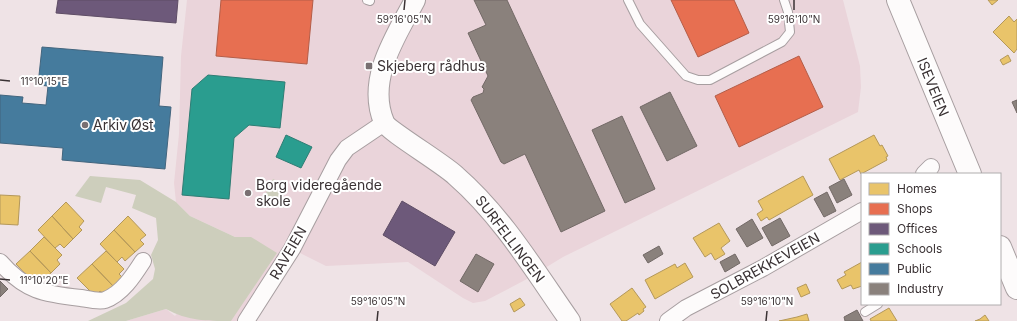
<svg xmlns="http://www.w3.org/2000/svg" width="1017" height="321" font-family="Inter,sans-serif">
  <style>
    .built { fill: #ead4da }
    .green { fill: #cdcebc }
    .homes { fill: #e9c46a; stroke: #b4985a }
    .shops { fill: #e76f51; stroke: #b35d48 }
    .offices { fill: #6d597a; stroke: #5e4d65 }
    .schools { fill: #2a9d8f; stroke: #2f7d74 }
    .public { fill: #457b9d; stroke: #42657e }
    .industry { fill: #8a817c; stroke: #726966 }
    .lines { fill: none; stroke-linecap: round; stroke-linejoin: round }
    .service-casing { stroke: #a79ea0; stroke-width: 10 }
    .minor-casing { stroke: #a79ea0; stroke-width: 18 }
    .tertiary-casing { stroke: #a79ea0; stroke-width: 22 }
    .trunk-casing { stroke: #a79ea0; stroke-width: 24 }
    .service { stroke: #fdfbfb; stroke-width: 8 }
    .minor { stroke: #fdfbfb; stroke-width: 16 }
    .tertiary { stroke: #fdfbfb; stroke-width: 20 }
    .trunk { stroke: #fdfbfb; stroke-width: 22 }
    .ticks { fill: none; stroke: #3a3234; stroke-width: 1.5 }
    .poi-dot { fill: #797072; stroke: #fff; stroke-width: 1.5 }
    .labels { text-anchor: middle; stroke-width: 4; stroke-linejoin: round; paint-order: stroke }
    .poi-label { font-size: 14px; fill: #3a3234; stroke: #fff; text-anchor: start }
    .street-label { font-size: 14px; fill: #3a3234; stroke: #fff }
    .ticks-label { font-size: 10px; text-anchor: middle; fill: #3a3234; stroke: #fff; stroke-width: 4; stroke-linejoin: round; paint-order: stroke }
  </style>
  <rect width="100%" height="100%" fill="#efe3e6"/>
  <path class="built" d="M187,0H843L860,66L861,87L858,112L563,257L527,279L485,301L473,303L463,298L408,262L326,266L292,249L246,321H126L166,309L175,316L235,237L190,216L176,202L174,183L179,134L181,56Z"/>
  <path class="green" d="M90,176L140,180L176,202L190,216L235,237H251L277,253L231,321C206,321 188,321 166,309L126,321H88L126,303L153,279L155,269L151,255L158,240L156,218L132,208L136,195L106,187L101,203L75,196Z
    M273,179L287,186L279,202L265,195Z"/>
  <path class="homes" d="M988,0H998L992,5Z
    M1009,16L1014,22L1017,19V49L1014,53L993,32Z
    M1008,55L1011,61L1003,65L1000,60Z
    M874,135L880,146L882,145L888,156L886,157L887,160L861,174L859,170L840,180L829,159Z
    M803,176L813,195L769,220L767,217L761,221L757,214L763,210L758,201Z
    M0,195L20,196L18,225L0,224Z
    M66,202L84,221L79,227L82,230L73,239L52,216Z
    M52,216L73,239L64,248L60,244L55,248L38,230Z
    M128,216L146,235L140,240L144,244L135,252L114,230Z
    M719,223L730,241L721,248L725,254L715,260L711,253L705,257L693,238Z
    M114,230L135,252L125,261L122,257L117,262L100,244Z
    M44,237L62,255L57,260L60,264L51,273L30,251Z
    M30,251L51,273L42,281L38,277L33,282L16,264Z
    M106,251L124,269L119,274L122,277L113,286L92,264Z
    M862,262V286L853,289L851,285L842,289L837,280L846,275L844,272Z
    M685,263L693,277L655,299L645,280L675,264L677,268Z
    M92,264L113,286L104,294L100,291L95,296L77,278Z
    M806,284L810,293L801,297L797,288Z
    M632,288L646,307L643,309L644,311L639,315L638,313L626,321H622L610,304Z
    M520,298L525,305L514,312L510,304Z
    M889,308L897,321H871L870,319Z
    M807,314L809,321H779L797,317Z
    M985,315L989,321H975L980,319Z"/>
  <path class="shops" d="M221,0H313L307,64L216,56Z
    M671,0H734L749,33L698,57Z
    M799,56L823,107L739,147L715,96Z"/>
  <path class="offices" d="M58,0H178L176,23L56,13Z
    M402,201L455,232L435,266L383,235Z"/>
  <path class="schools" d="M208,75L285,82L280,128L249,125L234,138L229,199L182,195L192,89Z
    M286,135L312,147L301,168L276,157Z"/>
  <path class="public" d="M42,47L163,57L159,106L171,107L165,169L62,160L63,148L0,143V95L23,97L22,103L46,105L48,86L38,85Z"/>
  <path class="industry" d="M474,0H507L605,211L561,232L525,154L504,164L501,162L471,100L473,97L483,93L484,89L482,87L488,76L468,33L486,25Z
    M670,92L697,146L667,161L640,107Z
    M1017,100V113L1012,102Z
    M622,116L655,189L625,203L592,130Z
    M844,179L852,195L837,203L829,187Z
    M827,192L836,211L824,217L814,199Z
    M780,218L790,236L772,246L762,228Z
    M752,219L763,238L747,247L736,229Z
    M659,246L663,254L648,263L643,255Z
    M476,254L494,264L478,292L460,281Z
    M735,254L740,263L725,272L720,262Z
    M0,281L8,289L0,297Z
    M857,310L863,321H845L844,317Z"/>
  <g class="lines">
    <defs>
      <path id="service" d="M367,0L370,1
        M628,0L640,24L686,76L698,80H710L782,42L790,32L788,12L784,0
        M865,312L878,304"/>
      <path id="minor" d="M924,174L931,167
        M0,262C25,291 44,294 81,298C87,299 99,302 105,300C122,294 134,275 143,261
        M246,321L292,249L338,160L347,148L384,123
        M668,321L686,308L763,268L862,211"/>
      <path id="tertiary" d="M415,0C396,36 366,79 384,122C388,131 444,164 456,176C502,216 535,271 570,321"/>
      <path id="trunk" d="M898,0L970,174
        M1000,247L1017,288"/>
    </defs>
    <use href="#service" class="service-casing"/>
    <use href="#minor" class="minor-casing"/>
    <use href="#tertiary" class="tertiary-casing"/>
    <use href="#trunk" class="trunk-casing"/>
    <use href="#service" class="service"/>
    <use href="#minor" class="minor"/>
    <use href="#tertiary" class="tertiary"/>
    <use href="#trunk" class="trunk"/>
  </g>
  <path class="ticks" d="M404,10L405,0M794,10V0M0,80L10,81M0,279L10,280M377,321L378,311M766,321L767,311"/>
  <g class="poi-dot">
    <rect x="365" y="62" width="8" height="8" rx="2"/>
    <circle cx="85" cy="125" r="4"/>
    <circle cx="248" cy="193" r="4"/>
  </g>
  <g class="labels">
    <g class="poi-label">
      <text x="377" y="71">Skjeberg rådhus</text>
      <text x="93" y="130">Arkiv Øst</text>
      <text x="256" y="190">Borg videregående<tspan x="256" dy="16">skole</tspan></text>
    </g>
    <g class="street-label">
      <text transform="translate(933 87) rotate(68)" y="5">ISEVEIEN</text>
      <text transform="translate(510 239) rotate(53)" y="5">SURFELLINGEN</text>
      <text transform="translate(288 253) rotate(-60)" y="5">RAVEIEN</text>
      <text transform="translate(765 266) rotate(-29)" y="5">SOLBREKKEVEIEN</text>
    </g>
  </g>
  <g class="ticks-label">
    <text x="404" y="23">59°16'05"N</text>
    <text x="794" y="23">59°16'10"N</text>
    <text x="44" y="85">11°10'15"E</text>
    <text x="44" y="284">11°10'20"E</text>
    <text x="378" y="305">59°16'05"N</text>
    <text x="767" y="305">59°16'10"N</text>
  </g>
  <rect x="861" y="173" width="140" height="132" fill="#ffffff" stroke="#b0adae"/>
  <rect x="869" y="183" width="20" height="12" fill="#e9c46a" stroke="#b0adae"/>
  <text x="897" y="193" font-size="12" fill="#3a3234">Homes</text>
  <rect x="869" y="203" width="20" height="12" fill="#e76f51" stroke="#b0adae"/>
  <text x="897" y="213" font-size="12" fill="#3a3234">Shops</text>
  <rect x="869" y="223" width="20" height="12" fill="#6d597a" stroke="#b0adae"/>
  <text x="897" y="233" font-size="12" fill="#3a3234">Offices</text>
  <rect x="869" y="243" width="20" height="12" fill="#2a9d8f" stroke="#b0adae"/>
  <text x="897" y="253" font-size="12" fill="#3a3234">Schools</text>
  <rect x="869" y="263" width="20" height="12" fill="#457b9d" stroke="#b0adae"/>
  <text x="897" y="273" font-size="12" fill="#3a3234">Public</text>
  <rect x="869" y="283" width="20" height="12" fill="#8a817c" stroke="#b0adae"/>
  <text x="897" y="293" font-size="12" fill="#3a3234">Industry</text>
</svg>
